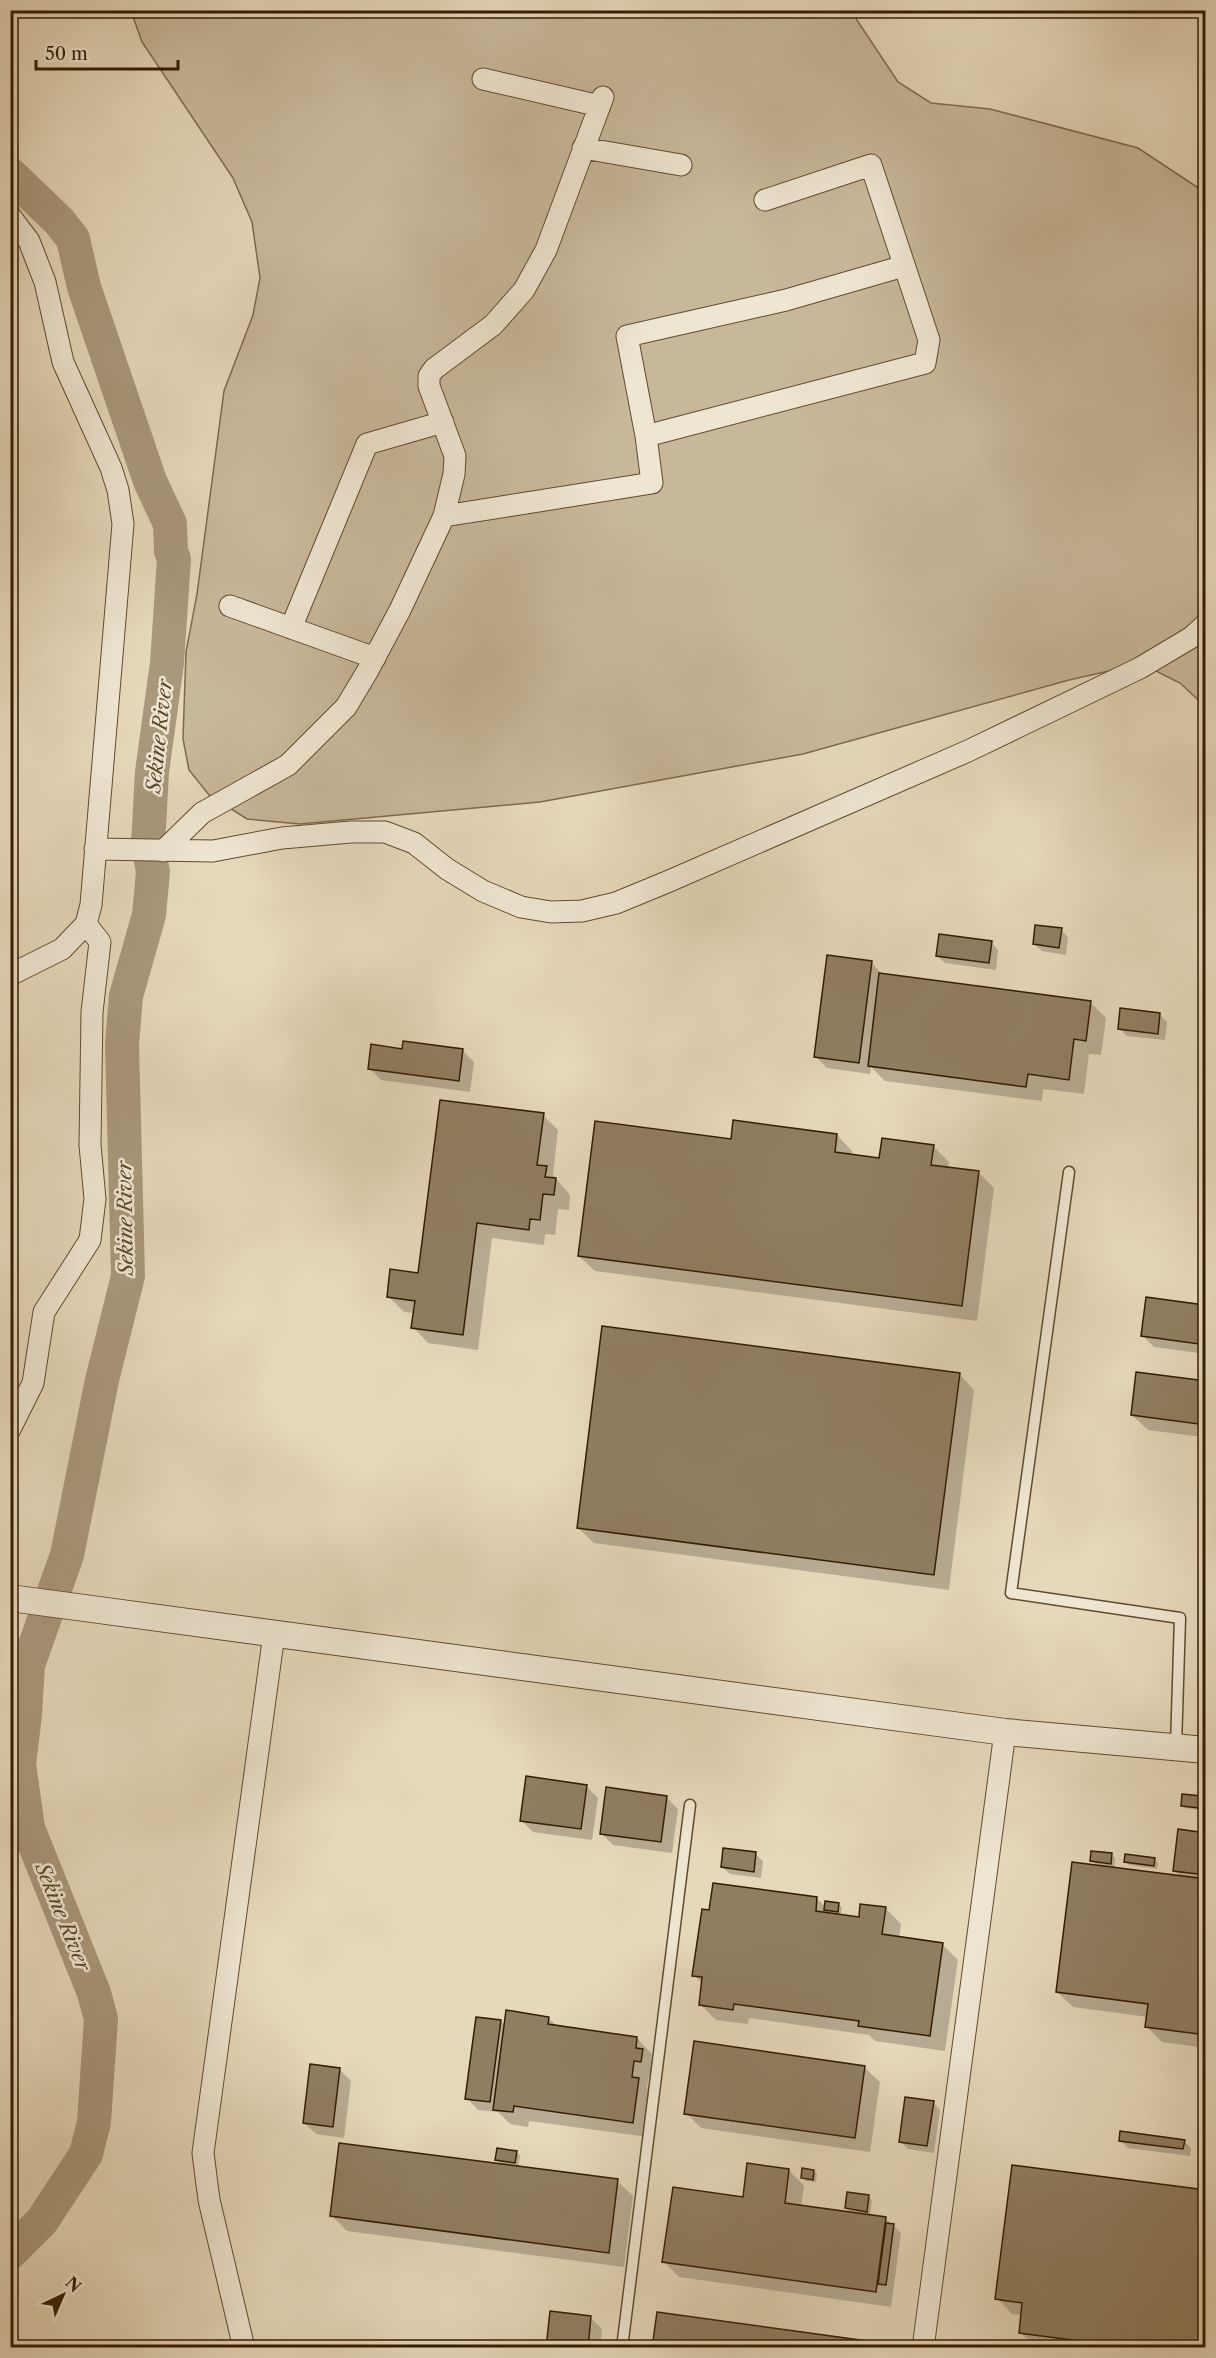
<svg xmlns="http://www.w3.org/2000/svg" width="1216" height="2358" font-family="'Libre Caslon Text',serif">
  <style>
    .green { fill: #c8b89a; stroke: #7e6a4d; stroke-width: 1.5 }
    .shadow { fill: #0003 }
    .lines { fill: none; stroke-linecap: round; stroke-linejoin: round }
    .river { stroke: #a9987b; stroke-width: 34 }
    .building { fill: #907e61; stroke: #331c00; stroke-width: 1.5 }
    .service-casing { stroke: #604b2e; stroke-width: 13 }
    .minor-casing { stroke: #604b2e; stroke-width: 23 }
    .tertiary-casing { stroke: #604b2e; stroke-width: 28 }
    .service { stroke: #efe6d2; stroke-width: 10 }
    .minor { stroke: #efe6d2; stroke-width: 21 }
    .tertiary { stroke: #efe6d2; stroke-width: 26 }
    .labels { text-anchor: middle; stroke-width: 5; stroke-linejoin: round; paint-order: stroke }
    .water-label { font-size: 20px; font-style: italic; fill: #5c472b; stroke: #efe6d2 }
  </style>
  <rect width="100%" height="100%" fill="#e6d8ba"/>
  <filter id="stains"><feTurbulence type="fractalNoise" baseFrequency=".00333" numOctaves="4"/><feColorMatrix values="0 0 0 0 .2 0 0 0 0 .09 0 0 0 0 .02 0 0 0 .5 -.17"/></filter>
  <radialGradient id="worn" r=".72"><stop offset=".6" stop-color="#630" stop-opacity="0"/><stop offset="1" stop-color="#630" stop-opacity=".3"/></radialGradient>
  <path class="green" d="M131,11H851L898,82L931,103L990,109L1138,148L1206,193L1205,706L1180,683L1150,668H1122L1069,680L803,754L540,802L300,824L247,819L209,795L189,770L183,739L186,652L197,594L224,391L253,315L260,278L252,222L233,178L142,42Z"/>
  <path class="shadow" d="M1061,930L1068,937L1066,955L1042,951L1034,944Z
    M991,942L998,950L996,970L945,963L937,956Z
    M871,962L882,974L1090,1002L1106,1018L1101,1055L1089,1054L1084,1094L1043,1089L1042,1101L885,1081L871,1067L870,1074L827,1068L815,1056Z
    M1160,1015L1167,1022L1165,1040L1127,1036L1119,1028Z
    M404,1050H462L474,1062L470,1092L381,1080L370,1069Z
    M543,1115L558,1130L553,1175L570,1195L569,1210L558,1209L555,1235L545,1234L544,1245L492,1238L478,1350L428,1343L413,1327L414,1313L404,1312L388,1296L419,1274Z
    M837,1135L852,1151V1156L880,1160L933,1146L949,1162L948,1168L978,1172L994,1188L977,1321L595,1271L579,1256L732,1140Z
    M1204,1306L1206,1308V1354L1154,1347L1143,1336Z
    M959,1374L974,1390L949,1590L594,1543L578,1528Z
    M1206,1383V1458L1200,1453L1202,1437L1148,1430L1132,1415Z
    M586,1786L598,1798L592,1840L533,1832L521,1820Z
    M666,1797L678,1809L672,1853L613,1845L601,1833Z
    M1205,1797L1206,1814L1204,1811L1186,1808L1182,1805L1201,1798L1205,1802Z
    M1206,1834V2048L1162,2042L1147,2027L1148,2017L1073,2007L1057,1992L1098,1867L1092,1860L1111,1855L1115,1858L1114,1869L1182,1878L1174,1870Z
    M755,1854L763,1861L761,1878L730,1874L722,1867Z
    M1155,1860L1158,1863L1157,1869L1129,1865L1126,1862Z
    M817,1899L826,1907L838,1904L842,1908L840,1916L860,1918L885,1908L901,1924L899,1938L942,1944L958,1960L945,2051L875,2041L869,2035L749,2018L748,2024L716,2020L700,2004L703,1984L694,1975L711,1911Z
    M548,2018L558,2027L637,2038L652,2054L651,2059L658,2066L656,2077L649,2076L647,2088L654,2095L648,2137L529,2121L528,2127L510,2124L498,2112L478,2110L467,2098L501,2021L505,2026Z
    M864,2067L880,2082L870,2152L701,2128L686,2113Z
    M339,2069L351,2081L344,2138L316,2134L304,2123Z
    M933,2102L940,2110L934,2153L908,2149L901,2142Z
    M1120,2140L1184,2141L1191,2148L1190,2156L1128,2148Z
    M516,2152L520,2155L518,2168L617,2181L633,2196L624,2267L347,2231L332,2216L503,2166L497,2160Z
    M789,2170L804,2186L801,2206L852,2214L846,2208L868,2196L872,2200L870,2216L885,2218L901,2233L891,2307L679,2277L664,2262L744,2198Z
    M814,2171L817,2174L816,2182L806,2181L802,2177Z
    M1206,2192V2348H1036L1020,2332L1022,2315L1012,2314L997,2298Z
    M591,2318L602,2329L600,2348H547Z"/>
  <g class="lines">
    <path class="river" d="M10,174L59,221L73,239L84,287L150,481L170,524L171,551L174,559L167,663L152,772L148,845L153,872L149,915L126,996L122,1044L128,1276L102,1380L67,1555L28,1665L25,1715L19,1764L28,1828L94,1993L101,2019L94,2122L86,2154L42,2221L10,2253"/>
  </g>
  <path class="building" d="M1035,925L1062,928L1059,948L1033,944Z
    M939,934L992,941L989,963L936,956Z
    M827,955L872,961L859,1063L814,1057Z
    M879,973L1091,1001L1086,1041L1074,1039L1069,1080L1028,1074L1026,1087L868,1066Z
    M1120,1008L1160,1013L1158,1034L1118,1029Z
    M403,1041L463,1049L459,1081L368,1069L371,1044L402,1049Z
    M440,1100L544,1113L537,1165L547,1166L545,1177L556,1178L554,1195L543,1194L540,1220L530,1219L529,1230L477,1223L463,1335L411,1328L415,1301L387,1297L390,1269L418,1273Z
    M733,1120L837,1134L835,1152L879,1158L882,1138L934,1145L931,1165L979,1171L962,1306L578,1256L595,1121L731,1139Z
    M1146,1297L1204,1305L1199,1344L1141,1336Z
    M602,1326L960,1373L934,1575L577,1528Z
    M1136,1372L1206,1381V1425L1131,1415Z
    M1202,1433H1206V1454L1199,1453Z
    M526,1776L587,1785L581,1829L520,1821Z
    M606,1787L667,1796L661,1842L600,1834Z
    M1182,1794L1201,1796L1200,1808L1181,1806Z
    M1204,1795L1206,1796V1813H1202Z
    M1178,1829L1206,1833V1875L1173,1871Z
    M723,1848L756,1852L754,1872L721,1867Z
    M1091,1851L1112,1853L1111,1864L1090,1861Z
    M1125,1854L1155,1858L1154,1866L1124,1862Z
    M1072,1862L1206,1879V2035L1145,2027L1148,2004L1056,1992Z
    M713,1883L817,1897L816,1911L859,1917L860,1904L886,1907L882,1934L943,1943L930,2036L858,2026L859,2021L734,2004L733,2010L699,2005L702,1977L692,1976L702,1909L709,1910Z
    M825,1901L839,1903L838,1912L824,1910Z
    M506,2010L549,2017L548,2024L637,2037L636,2048L643,2049L641,2062L634,2061L632,2077L639,2078L633,2123L514,2106L513,2112L493,2110Z
    M476,2017L501,2020L490,2102L465,2099Z
    M694,2041L865,2066L855,2138L684,2114Z
    M310,2064L340,2068L333,2127L303,2123Z
    M905,2097L934,2101L927,2146L899,2142Z
    M1120,2131L1185,2140L1183,2149L1119,2141Z
    M339,2143L618,2179L609,2253L330,2216Z
    M497,2148L517,2151L515,2163L495,2160Z
    M747,2163L789,2169L785,2203L886,2217L876,2292L662,2262L673,2187L743,2197Z
    M1012,2165L1206,2190V2344L1198,2343V2348H1133L1019,2333L1022,2303L995,2299Z
    M802,2168L814,2170L813,2180L801,2178Z
    M847,2192L869,2195L867,2212L845,2208Z
    M886,2223L894,2224L886,2285L878,2284Z
    M550,2311L591,2316L588,2348H546Z
    M657,2312L867,2341L866,2348H652Z"/>
  <g class="lines">
    <defs>
      <path id="service" d="M1069,1172L1011,1593L1180,1618L1176,1746
        M622,2348L690,1805"/>
      <path id="minor" d="M483,79L600,106
        M583,148L681,165
        M10,216L29,241L45,282L63,362L111,468L118,490L123,524L91,905L86,924L62,949L10,975
        M646,436L627,336L786,300L904,266
        M444,516L652,483L646,436L925,363L929,340L871,165L765,200
        M230,606L375,658
        M291,628L367,444L443,422
        M95,849L213,851L282,838L351,832H385L414,843L447,869L483,891L521,907L551,912L582,911L616,903L667,882L968,751L1140,668L1192,637L1206,624
        M163,851L202,813L288,765L346,707L367,672L400,610L444,516L454,474L455,456L429,386V376L434,369L493,325L524,290L546,250L603,97
        M10,1429L33,1383L44,1312L90,1240L95,1199L90,1145L92,1012L100,942L86,924
        M244,2348L209,2200L203,2153L274,1634
        M923,2348L1005,1732"/>
      <path id="tertiary" d="M10,1598L1005,1732L1206,1750"/>
    </defs>
    <use href="#service" class="service-casing"/>
    <use href="#minor" class="minor-casing"/>
    <use href="#tertiary" class="tertiary-casing"/>
    <use href="#service" class="service"/>
    <use href="#minor" class="minor"/>
    <use href="#tertiary" class="tertiary"/>
  </g>
  <g class="labels">
    <g class="water-label">
      <text transform="translate(159 736) rotate(-84)" y="7">Sekine River</text>
      <text transform="translate(125 1218) rotate(-91)" y="7">Sekine River</text>
      <text transform="translate(63 1917) rotate(68)" y="7">Sekine River</text>
    </g>
  </g>
  <rect width="1216" height="2358" fill="none" stroke="#e6d8ba" stroke-width="36"/>
  <rect x="12" y="12" width="1192" height="2334" fill="none" stroke="#331c00" stroke-width="3"/>
  <rect x="18" y="18" width="1180" height="2322" fill="none" stroke="#331c00" stroke-width="1.5"/>
  <g transform="translate(63 2295) rotate(44)" stroke="#efe6d2" stroke-width="4.5" paint-order="stroke">
  <path d="M0-4.5L10 22L0 15L-10 22Z" fill="#331c00"/>
  <text y="-9" font-size="16" font-weight="bold" text-anchor="middle" fill="#331c00">N</text>
  </g>
  <path d="M36 60v9h142v-9" fill="none" stroke="#331c00" stroke-width="3"/>
  <text x="45" y="60" font-size="18" fill="#331c00" stroke="#efe6d2" stroke-width="4.5" paint-order="stroke">50 m</text>
  <rect width="100%" height="100%" filter="url(#stains)"/>
  <rect width="100%" height="100%" fill="url(#worn)"/>
</svg>
